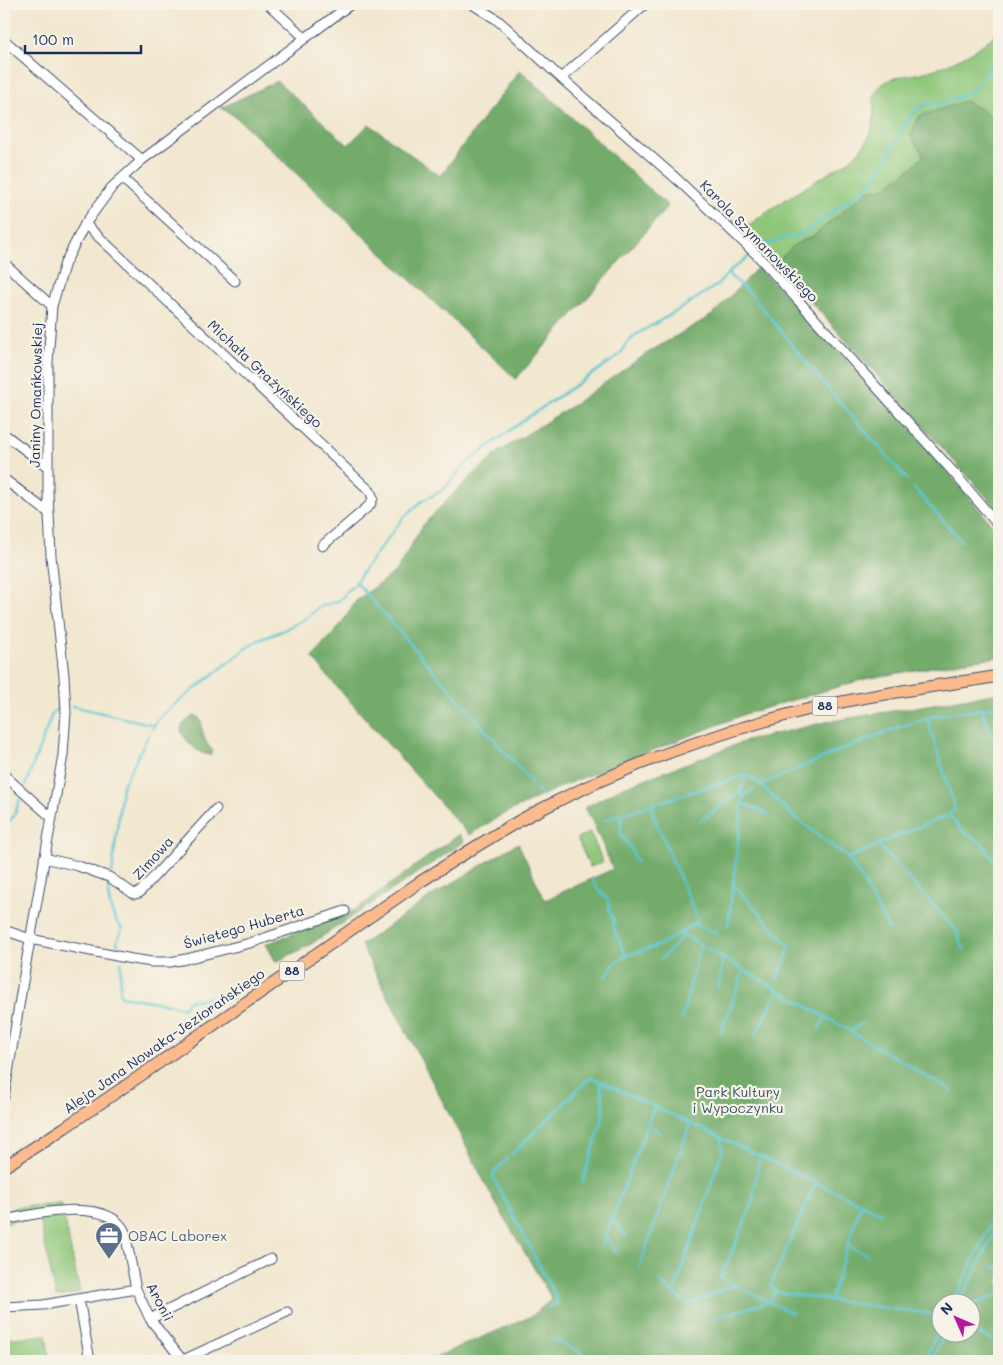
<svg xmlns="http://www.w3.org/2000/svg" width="1003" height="1365" font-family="Mali,sans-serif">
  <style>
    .green { fill: #8fc77a; stroke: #557b6c }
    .forest { fill: #73ac6a; stroke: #476e64; fill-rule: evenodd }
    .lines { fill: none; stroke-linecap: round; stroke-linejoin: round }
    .stream { stroke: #59c6d1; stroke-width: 2.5 }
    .minor-casing { stroke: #3b4b6f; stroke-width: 11 }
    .major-casing { stroke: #3b4b6f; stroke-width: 13 }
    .minor { stroke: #fff; stroke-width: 9 }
    .major { stroke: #fbbb8c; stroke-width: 11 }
    .labels { text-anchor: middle; stroke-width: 4.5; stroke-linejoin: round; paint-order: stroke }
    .shield { fill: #f7f3e8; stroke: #5d6a87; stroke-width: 1 }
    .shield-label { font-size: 12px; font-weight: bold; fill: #1b2f5e }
    .street-label { font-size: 14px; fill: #1b2f5e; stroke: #f7f3e8 }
    .park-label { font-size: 14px; fill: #385565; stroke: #f7f3e8 }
    .service-label { font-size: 14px; fill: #4e5e75; stroke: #f7f3e8; text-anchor: start }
  </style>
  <rect width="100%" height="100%" fill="#f7f3e8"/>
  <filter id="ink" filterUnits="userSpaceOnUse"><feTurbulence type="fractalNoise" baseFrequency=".02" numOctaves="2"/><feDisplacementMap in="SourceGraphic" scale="10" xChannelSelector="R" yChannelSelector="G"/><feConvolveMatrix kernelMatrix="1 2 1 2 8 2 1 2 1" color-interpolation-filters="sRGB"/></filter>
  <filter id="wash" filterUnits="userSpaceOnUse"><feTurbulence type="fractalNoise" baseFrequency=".0096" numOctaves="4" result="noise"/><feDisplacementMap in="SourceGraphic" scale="20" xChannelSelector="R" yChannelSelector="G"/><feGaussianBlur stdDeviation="1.12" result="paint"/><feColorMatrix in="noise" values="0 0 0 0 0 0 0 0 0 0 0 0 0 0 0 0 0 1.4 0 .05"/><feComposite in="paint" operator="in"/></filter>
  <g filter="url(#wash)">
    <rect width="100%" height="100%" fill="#f2e7cf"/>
    <path class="green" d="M999,29V124L983,110L910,135L924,156L909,170L884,188L867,191L814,236L794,245L776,263L728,218L747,226L777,205L850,160C860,152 871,137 873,125C876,110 868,95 884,83C895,75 912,76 925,72C946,67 987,47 999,29Z
      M590,832L603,862L590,867L577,838Z
      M61,1204L80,1293L56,1297L39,1217L4,1223V1212L18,1207Z
      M46,1335L50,1361H4V1339Z"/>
    <path class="forest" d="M520,70L668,206L516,379L236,117L221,108L277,81L348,145L369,124L440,176Z
      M965,101L983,110L999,124V511L776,263L794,245L814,236L867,191L884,188L909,170L924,156L910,135L920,116Z
      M758,267L788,297L921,440L999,533V657L966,661L865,679L745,714L562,786L500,816L469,835L330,679L312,657L339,627L356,601L396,571L423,525L462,485L500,451L570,407L649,352L712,315Z
      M999,693V1361H426L532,1316L552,1299L495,1202L361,945L433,895L518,843L545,900L613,869L592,821L584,808L621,788L746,741L826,722ZM970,1302V1332H940V1302Z
      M195,715C204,719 201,729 204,737C206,743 209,747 213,751L211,755C206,755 201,753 197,750C192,747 179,733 181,728C182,724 191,717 195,715Z
      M459,834L464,842L308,946L276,962L266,944L355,910Z"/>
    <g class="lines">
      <path class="stream" d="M761,246L764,244L776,242L784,237H794L801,235L862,190L870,183L876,175L888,157L908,119L914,112L920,107L927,104H938L967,94L975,89L981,82L985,72L999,55
        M728,274L750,293L830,391L907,479
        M914,488L962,542
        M356,582L532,783
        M72,706L154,725
        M982,710L991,736L999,743
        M152,729L158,720L164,713L248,647L260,640L282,631L303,620L310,615L319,607L338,601L343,597L349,589L355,585L360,575L404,517L422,501L443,490L465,464L524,420L617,357L622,352L625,345L637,334L677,311L717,285L731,270L748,257
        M26,784L52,714L56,710L61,708
        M760,785C815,762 870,735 928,718C951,711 976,712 999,705
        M537,789L542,796
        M743,798L754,788
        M743,803L769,815
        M621,815V834L630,847L636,862
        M949,815L962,831L982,843L994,861L999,864
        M605,820L654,804
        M700,821L741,791
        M4,826L14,816L20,799
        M878,845L956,930L964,950
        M848,858L864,883L889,930
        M112,873L122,787L149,734
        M593,880L598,889L609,901V911L614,921L613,927L626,956
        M109,884C106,895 112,921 122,928L121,932L117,942L119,948
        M733,884L790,947L777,980
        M695,924L717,933
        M728,927L743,798L741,791L745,776
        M680,933L912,1067L916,1071L953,1091
        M661,959L684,935
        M121,962L120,993L121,996L168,1004L182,1008L184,1007L188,1001L192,1000L228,996
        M605,977L616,962L626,956L660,945L697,922V918L652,812L654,804L742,776H747L753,778L796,818L848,858L853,856L904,833L949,815L955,808L927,718
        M718,987L723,958
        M682,1018L700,945
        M819,1029L825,1017
        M851,1031L862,1023
        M721,1033L744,970
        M755,1036L778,990
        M647,1125L661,1133
        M512,1154L591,1077L881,1213
        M760,1156L753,1195L754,1199L721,1278L792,1313
        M507,1159L494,1172L493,1177L557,1299V1303L548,1307
        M583,1181L602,1121L604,1105L600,1082
        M612,1219L626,1236
        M606,1235L616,1253
        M602,1245L654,1107
        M848,1245L868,1256
        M993,1266L999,1269
        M639,1268L690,1124
        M659,1281L688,1305L734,1285
        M776,1292L885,1308L940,1315
        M674,1293L722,1152L721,1138
        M830,1300L861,1204
        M953,1302L999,1207
        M960,1302L999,1224
        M970,1305L999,1295
        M713,1318L769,1302L776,1292L771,1285L816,1182
        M970,1329L999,1343
        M551,1338L598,1361
        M444,1358L451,1361
        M579,1361L590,1358
        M924,1361L940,1327
        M931,1361L946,1332"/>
    </g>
  </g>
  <g filter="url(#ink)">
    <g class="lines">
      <defs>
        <path id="minor" d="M268,4L305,38
          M472,4L496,19L510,31L561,78L679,181L758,256L955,474L999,526
          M4,40L142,160
          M561,78L645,4
          M122,178L235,281
          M85,224L370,491L373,498L370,505L322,546
          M4,263L52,306
          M4,434L48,467
          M4,479L49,513
          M4,775L52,818
          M44,858L78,866L109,877L134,894L139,893L216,809
          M4,930L30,939L132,959L152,962H170L186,959L250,943L345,911
          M4,1097L26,963L63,755L66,712L64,676L51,556L48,493V362L52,306L65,263L85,224L112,187L142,160L351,4
          M4,1220C33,1214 109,1196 125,1232L136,1289L150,1319L183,1361
          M79,1299L90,1361
          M4,1307L43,1305L136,1289
          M150,1319L271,1259
          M183,1360L287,1312"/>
        <path id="major" d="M4,1167L64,1128L127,1085L417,884C454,860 491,836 530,815C615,770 705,736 798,712C864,695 932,687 999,676"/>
      </defs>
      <use href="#minor" class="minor-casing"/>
      <use href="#major" class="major-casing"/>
      <use href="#minor" class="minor"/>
      <use href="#major" class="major"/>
    </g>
  </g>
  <defs>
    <symbol id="office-pin" viewBox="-11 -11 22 30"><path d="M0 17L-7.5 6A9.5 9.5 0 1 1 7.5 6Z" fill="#5c6f8a" stroke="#f7f3e8"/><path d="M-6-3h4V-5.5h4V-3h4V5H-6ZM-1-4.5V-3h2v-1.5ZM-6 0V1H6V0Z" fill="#fff"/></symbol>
  </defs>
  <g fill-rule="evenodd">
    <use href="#office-pin" x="93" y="1220" width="32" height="43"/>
  </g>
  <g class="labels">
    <g class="shield">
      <rect x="812.5" y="696.5" width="25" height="19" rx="4"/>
      <rect x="279.5" y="961.5" width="25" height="19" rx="4"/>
    </g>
    <g class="shield-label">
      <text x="825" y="710">88</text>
      <text x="292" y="975">88</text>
    </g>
    <g class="street-label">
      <text transform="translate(759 241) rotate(46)" y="5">Karola Szymanowskiego</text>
      <text transform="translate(265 374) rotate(43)" y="5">Michała Grażyńskiego</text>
      <text transform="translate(36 395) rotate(-89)" y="5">Janiny Omańkowskiej</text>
      <text transform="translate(153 858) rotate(-48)" y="5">Zimowa</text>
      <text transform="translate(244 927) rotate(-16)" y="5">Świętego Huberta</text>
      <text transform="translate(164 1041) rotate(-35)" y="5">Aleja Jana Nowaka-Jeziorańskiego</text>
      <text transform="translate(160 1302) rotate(62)" y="5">Aronii</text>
    </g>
    <g class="park-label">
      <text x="738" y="1097">Park Kultury<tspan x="738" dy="16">i Wypoczynku</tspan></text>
    </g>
    <g class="service-label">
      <text x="128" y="1241">OBAC Laborex</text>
    </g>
  </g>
  <rect width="1003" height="1365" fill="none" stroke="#f7f3e8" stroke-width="20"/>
  <g transform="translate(956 1318) rotate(315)"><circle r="24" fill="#f7f3e8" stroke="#9fa5b1"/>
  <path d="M0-4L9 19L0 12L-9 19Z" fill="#b5179e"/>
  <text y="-8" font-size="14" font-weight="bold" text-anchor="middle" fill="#1b2f5e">N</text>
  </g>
  <path d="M25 45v8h116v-8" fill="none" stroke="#1b2f5e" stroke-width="2.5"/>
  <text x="32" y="45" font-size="15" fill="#1b2f5e" stroke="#f7f3e8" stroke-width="4" paint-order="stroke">100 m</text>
</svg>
